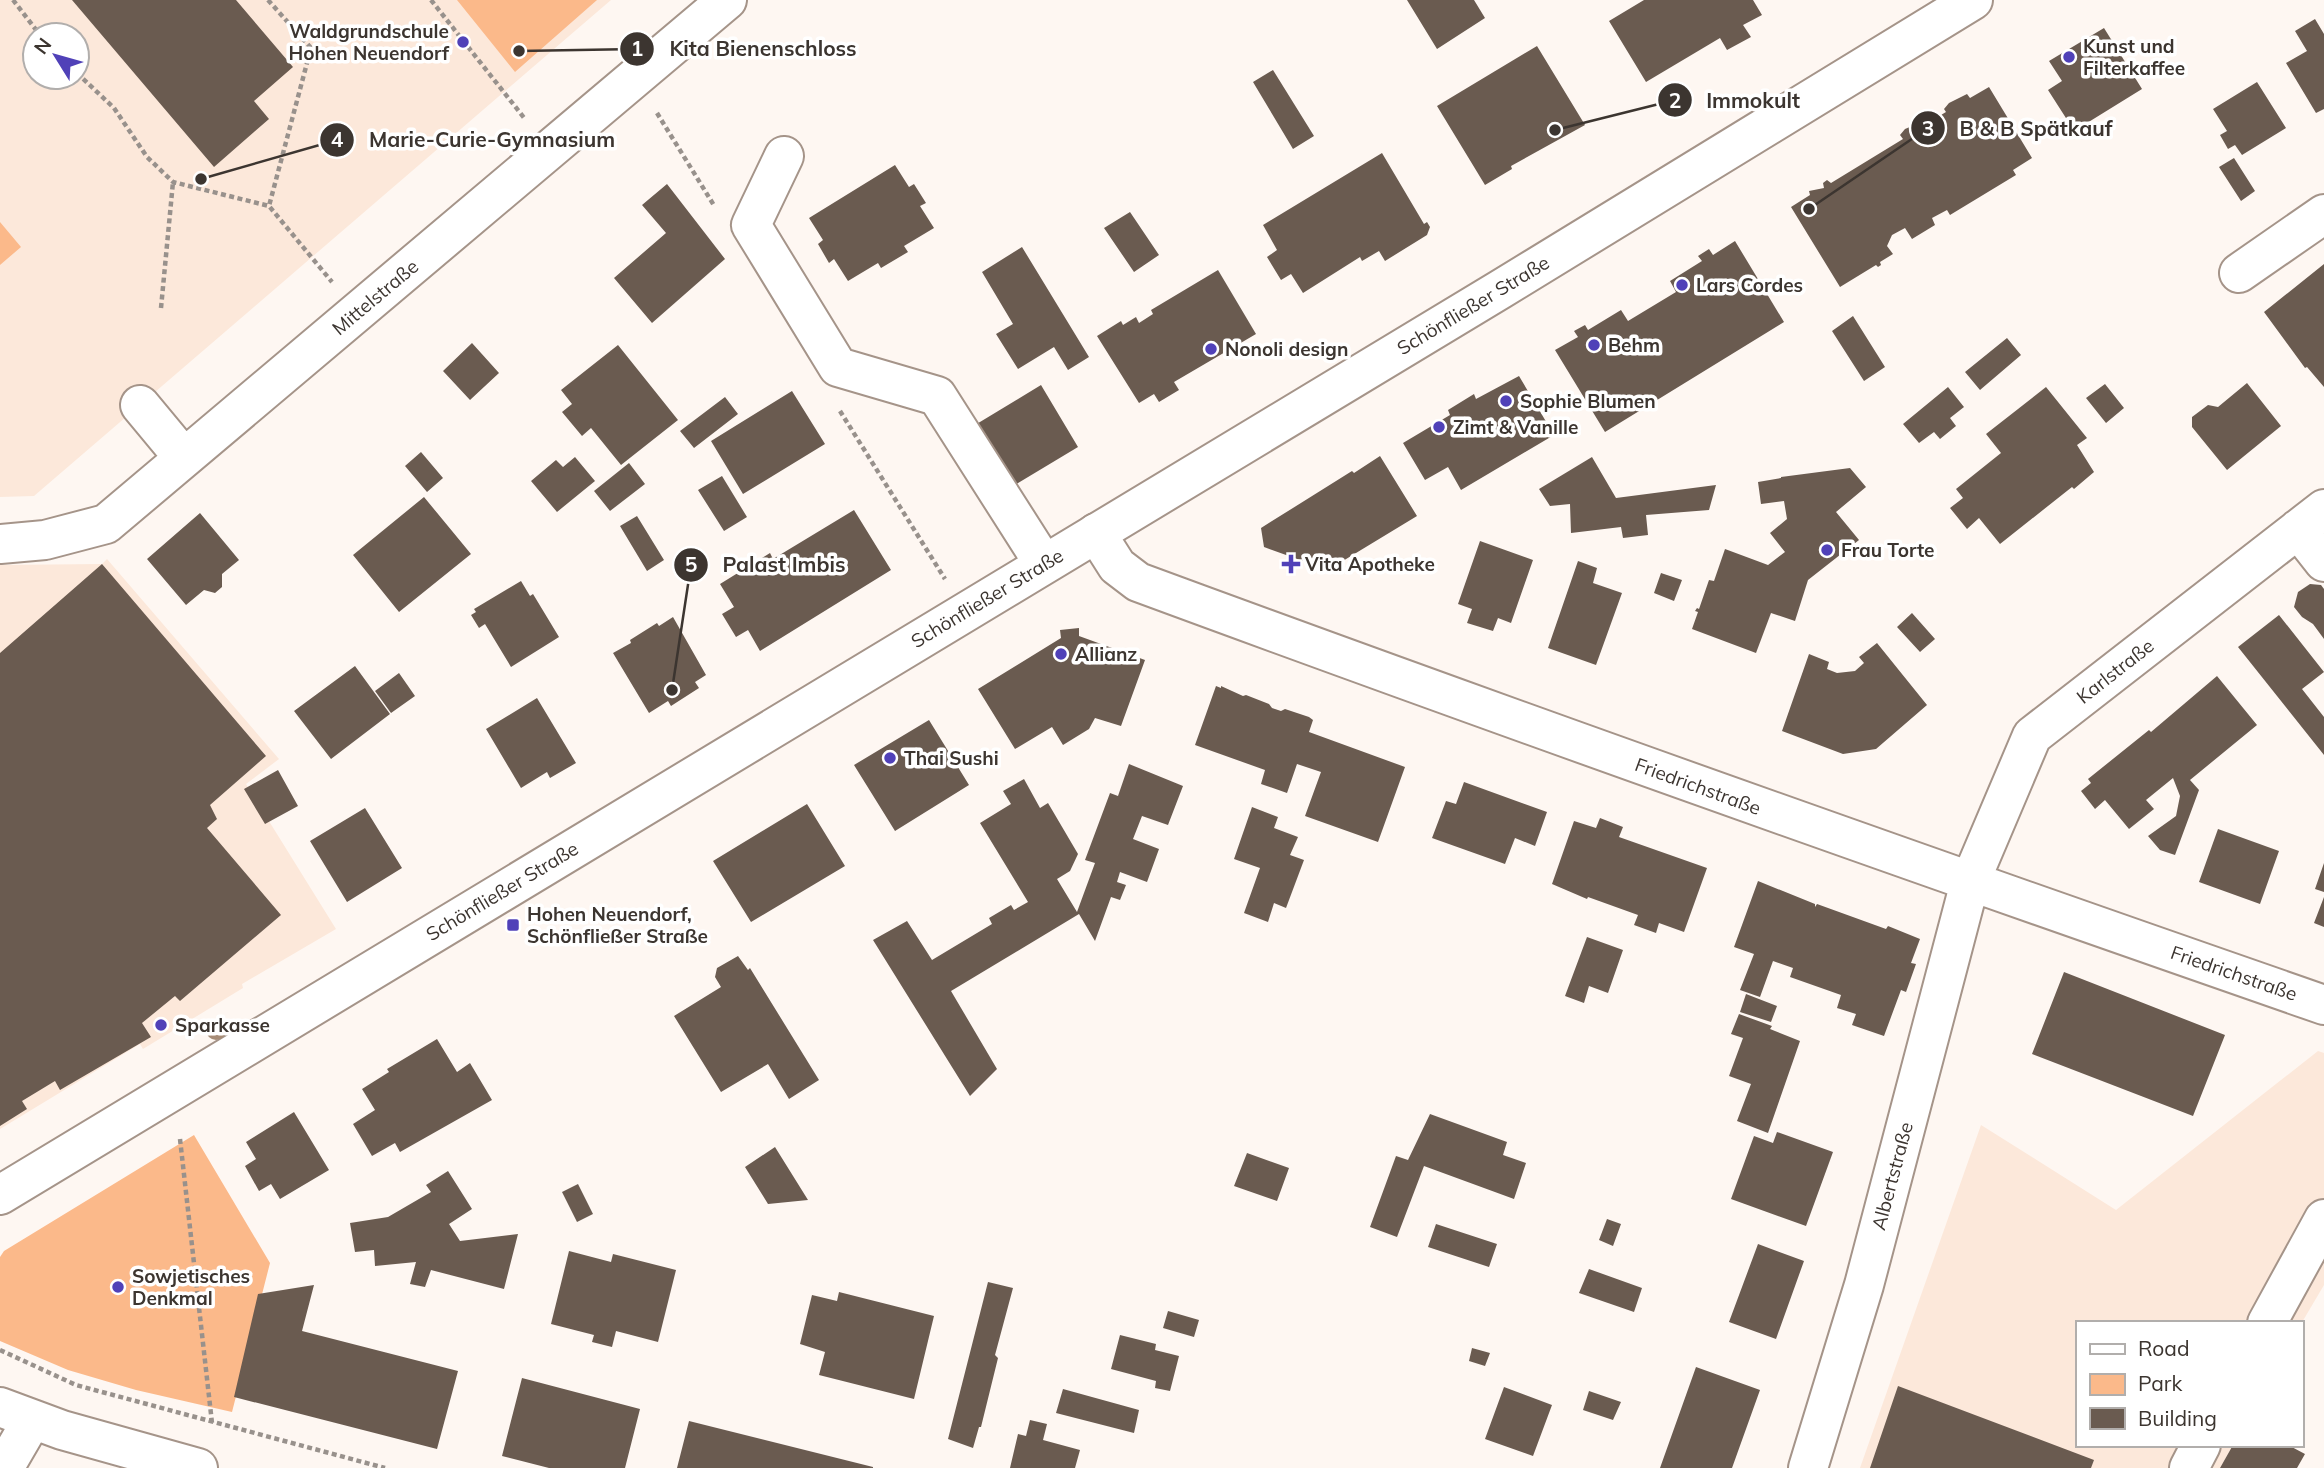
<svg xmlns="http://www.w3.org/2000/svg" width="2324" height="1468" font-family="Mulish,sans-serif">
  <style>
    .built { fill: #fce8da; fill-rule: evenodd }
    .green { fill: #fbb98a }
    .building { fill: #6a5b50 }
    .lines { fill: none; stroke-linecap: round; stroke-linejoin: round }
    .minor-casing { stroke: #a59489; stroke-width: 42 }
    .major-casing { stroke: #a59489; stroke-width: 42 }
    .path { stroke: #98918c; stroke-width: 4.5; stroke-dasharray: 5 3.5; stroke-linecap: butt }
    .minor { stroke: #fff; stroke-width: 38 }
    .major { stroke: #fff; stroke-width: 38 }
    .tree { fill: #a78c76 }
    .poi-dot { fill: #5041b8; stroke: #fff; stroke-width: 2.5 }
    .labels { text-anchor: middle; stroke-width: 7; stroke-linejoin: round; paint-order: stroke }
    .poi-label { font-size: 19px; font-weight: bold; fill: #3c3530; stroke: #fff; text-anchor: start }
    .street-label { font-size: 19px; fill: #3c3530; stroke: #fff }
    .leader { fill: none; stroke: #3c3530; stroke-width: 2.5 }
    .callout-dot { fill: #3c3530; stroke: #fff; stroke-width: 2.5 }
    .mark-label { font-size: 21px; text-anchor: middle; font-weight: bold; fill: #fff }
    .callout-label { font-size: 21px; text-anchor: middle; font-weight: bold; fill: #3c3530; stroke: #fff; stroke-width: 7; stroke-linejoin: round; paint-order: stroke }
  </style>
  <rect width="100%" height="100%" fill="#fef7f2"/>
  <path class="built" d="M0,0H611L34,496L0,497ZM35,35H77V77H35Z
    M107,559L279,759L246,784L336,929L242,984L243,988L143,1049L140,1044L0,1129V565L102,564Z
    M2318,1051L2324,1053V1285L2301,1324L2077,1323V1445H2233L2220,1468H1860L1981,1125L2116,1210Z"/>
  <path class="green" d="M457,0H597L515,72Z
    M0,222L21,247L0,265Z
    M194,1135L270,1263L232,1412L136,1390L68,1370L0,1341V1257L4,1251Z"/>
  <path class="building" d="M72,0H236L293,67L254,101L269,119L214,167Z
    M1407,0H1474L1485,18L1437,49Z
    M1644,0H1753L1762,15L1743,25L1751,37L1727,50L1720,38L1646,82L1609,21Z
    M2315,19L2324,34V109L2316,113L2286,63L2307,51L2295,31Z
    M2104,28L2142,89L2087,123L2073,129L2048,90L2062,81L2049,61Z
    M1537,46L1585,125L1511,166L1512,169L1485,185L1437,106Z
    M1273,70L1314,136L1293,149L1253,82Z
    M2257,82L2286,128L2242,155L2235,145L2228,149L2220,135L2227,131L2213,109Z
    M1989,87L2032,158L2013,170L2016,175L1950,215L1947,210L1932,218L1935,225L1912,239L1905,228L1892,235L1887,246L1893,254L1880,262L1881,265L1878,267L1876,265L1840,287L1791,207L1810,195L1809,191L1824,188L1823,183L1827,180L1831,183L1903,139L1900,135L1905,129L1924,121L1926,124L1946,112L1944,109L1949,103L1967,94L1970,98Z
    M1382,153L1424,224L1427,222L1430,227L1427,235L1385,261L1379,251L1362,261L1360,257L1303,293L1291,274L1281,280L1267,257L1277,250L1263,225Z
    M2234,158L2255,191L2241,201L2219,167Z
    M895,165L909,187L914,184L926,203L920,206L934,228L904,246L908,252L881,268L878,263L848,281L834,259L829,263L818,244L823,240L809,218Z
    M667,184L725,259L652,323L614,278L666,233L642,205Z
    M1130,212L1159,255L1134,272L1104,228Z
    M1735,241L1784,322L1605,432L1555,350L1578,337L1574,331L1585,325L1588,330L1621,310L1628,321L1676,292L1670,281L1702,261L1698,256L1709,249L1713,255Z
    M1022,247L1089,357L1068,370L1054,347L1018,369L996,334L1013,324L982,272Z
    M2324,264V387L2307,367L2305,368L2264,312Z
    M1218,270L1256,334L1174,382L1179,390L1159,402L1154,394L1139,403L1097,336L1121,321L1123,325L1136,317L1139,323L1153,314L1151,310Z
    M1853,316L1885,367L1864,381L1832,331Z
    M2007,338L2021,355L1980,390L1965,372Z
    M472,343L499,373L470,400L443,371Z
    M618,345L678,420L621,465L591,428L582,436L562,412L572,404L561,390Z
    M1519,376L1554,435L1461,490L1448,467L1425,480L1403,443L1450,415L1448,410L1474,394L1476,399Z
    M2247,383L2281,426L2227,470L2192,427V417L2208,405L2218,407Z
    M2105,384L2124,408L2106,423L2086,398Z
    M1041,385L1078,447L1013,486L975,425Z
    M1948,387L1964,407L1950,418L1956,426L1940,439L1934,432L1919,443L1903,424Z
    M2046,387L2087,438L2077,445L2094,472L2074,489L2072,487L2000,544L1979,518L1967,529L1950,508L1963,498L1956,489L2001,453L1986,434Z
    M792,391L825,444L743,494L711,441Z
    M725,397L738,414L694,448L680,431Z
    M421,452L443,478L427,492L405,466Z
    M1380,456L1417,516L1328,570L1264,547L1261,528L1352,471L1354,473Z
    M575,457L595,481L557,512L531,481L556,460L563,467Z
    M1592,457L1616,498L1716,485L1709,510L1646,515L1648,535L1623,538L1621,527L1571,533L1570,504L1550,506L1539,489Z
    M629,463L645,484L610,511L594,491Z
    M1850,468L1866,487L1836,512L1859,540L1808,580L1795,621L1771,613L1756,653L1692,629L1698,612L1695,611L1697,608L1699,609L1709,580L1714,581L1725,549L1768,565L1785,552L1770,533L1787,519L1784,501L1761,504L1758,482L1781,478V477Z
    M722,476L747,517L724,531L698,490Z
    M424,497L471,554L399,612L353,555Z
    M854,510L891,570L760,651L748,630L736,637L722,614L734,607L720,584L770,553L773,559Z
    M200,513L239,560L222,574V587L215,593L204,590L186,605L147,559Z
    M637,516L664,560L647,571L620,526Z
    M1480,541L1533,560L1511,623L1498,618L1493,631L1467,623L1472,609L1458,604Z
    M1578,561L1597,568L1593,583L1622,593L1596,665L1548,648Z
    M102,564L266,756L210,805L217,819L207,828L281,915L180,1001L175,996L142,1023L151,1037L60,1090L55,1081L22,1101L27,1109L0,1126V653Z
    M1661,573L1682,580L1674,601L1654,593Z
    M521,581L530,596L533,594L559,637L511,667L485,624L479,628L471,615L476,612L474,609Z
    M2310,584L2321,585L2324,589V639L2313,624L2302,617L2294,607L2298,592Z
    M1912,613L1935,639L1920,652L1897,627Z
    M2279,615L2324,672L2302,689L2324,717V755L2238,647Z
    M673,617L706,675L695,682L699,688L671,706L668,701L649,713L613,653L631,643L630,640L657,623L659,626Z
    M1079,628V636L1145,660L1121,726L1095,718L1089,729L1063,745L1052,727L1015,749L978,689L1061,638L1060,630Z
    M1877,643L1927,705L1876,749L1843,754L1782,731L1809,654L1829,662L1827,669L1837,673L1855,671L1864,663L1859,657Z
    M355,666L390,714L331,759L294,711Z
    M399,673L415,696L391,713L375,691Z
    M2217,676L2257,725L2190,780L2199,790L2175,855L2160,850L2148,836L2176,816L2180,796L2173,778L2146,800L2154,809L2129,829L2105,800L2095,809L2081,791L2091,783L2088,779L2149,730L2151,732Z
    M1216,686L1221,688V686L1243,696L1246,695L1269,704L1272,708L1281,711L1285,709L1309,717L1313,720L1309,732L1405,767L1378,842L1305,816L1321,772L1297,764L1287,793L1261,784L1265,770L1195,745Z
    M537,698L576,763L550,778L547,772L521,788L486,729Z
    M929,720L969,785L895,831L854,765Z
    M1129,764L1183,786L1168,825L1142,816L1133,839L1159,849L1147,882L1120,872L1117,882L1126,885L1120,900L1111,897L1095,941L1079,914L951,991L997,1069L970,1096L873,940L907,921L932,960L992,924L989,918L1011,905L1014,910L1028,902L980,823L1011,804L1003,791L1024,779L1040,808L1048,803L1078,854L1070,871L1057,879L1077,912L1095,863L1085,860L1110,793L1118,796Z
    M278,770L298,806L265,824L244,789Z
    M1464,782L1547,812L1535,846L1515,838L1505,864L1432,838L1446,801L1456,804Z
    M807,804L845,866L751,922L713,861Z
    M1252,807L1278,817L1274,828L1298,837L1290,855L1304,860L1286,908L1274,903L1268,922L1244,913L1260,868L1234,859Z
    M365,808L402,868L347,902L310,841Z
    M1600,818L1623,827L1619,837L1707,868L1684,932L1659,923L1656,933L1634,925L1638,915L1588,897L1587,899L1552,884L1574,821L1596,828Z
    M2218,829L2279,851L2260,904L2199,882Z
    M2324,863V892L2315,889Z
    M1758,881L1815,904V907L1817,904L1886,929L1888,926L1920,939L1911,963L1916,964L1906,992L1901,990L1884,1036L1852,1025L1856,1014L1837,1008L1841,995L1790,977L1793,968L1773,961L1760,997L1740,990L1754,954L1734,947Z
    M2324,897V927L2314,923Z
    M1587,937L1623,950L1608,993L1589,986L1584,1003L1565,996Z
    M738,956L748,970L750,968L819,1080L789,1099L768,1064L721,1092L674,1016L721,987L715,977L717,968Z
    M2064,972L2225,1035L2193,1116L2032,1054Z
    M1746,994L1777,1006L1771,1022L1740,1012Z
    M1739,1014L1772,1026L1770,1029L1800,1041L1768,1133L1737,1121L1751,1084L1729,1076L1743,1038L1731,1034Z
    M437,1039L457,1072L470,1063L492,1100L400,1152L395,1143L372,1156L353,1124L375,1110L362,1089L389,1072L387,1069Z
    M294,1112L329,1170L280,1199L271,1184L259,1191L245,1166L256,1159L246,1142Z
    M1430,1114L1507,1142L1503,1155L1526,1163L1514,1199L1424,1166L1397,1237L1370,1227L1396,1156L1408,1160Z
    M1777,1132L1833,1152L1806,1226L1731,1199L1754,1136L1773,1143Z
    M775,1147L808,1200L768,1204L745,1167Z
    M1247,1153L1289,1168L1277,1201L1234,1186Z
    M448,1171L472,1209L449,1224L460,1241L518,1234L504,1289L431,1270L425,1287L410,1284L416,1262L375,1266L374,1250L355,1252L350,1223L388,1217L431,1192L426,1185Z
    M578,1184L593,1214L577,1222L562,1192Z
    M1607,1219L1621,1224L1613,1246L1599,1240Z
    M1436,1224L1497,1244L1489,1267L1428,1247Z
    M1758,1244L1804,1261L1776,1339L1729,1322Z
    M569,1251L611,1262L613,1254L676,1270L658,1342L616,1331L612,1347L592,1342L594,1335L551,1324Z
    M1589,1269L1642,1288L1634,1312L1579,1293Z
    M988,1282L1013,1288L995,1355L998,1358L981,1427H979L973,1448L948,1439Z
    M314,1285L302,1331L458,1371L437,1449L234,1397L258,1294Z
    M839,1292L934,1316L914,1399L819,1375L825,1352L800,1344L812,1295L837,1301Z
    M1168,1311L1199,1320L1194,1337L1163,1328Z
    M1120,1335L1156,1344L1155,1350L1179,1356L1170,1391L1155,1388L1156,1381L1111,1369Z
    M1472,1348L1490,1353L1485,1366L1469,1361Z
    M1696,1367L1760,1390L1732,1468H1660Z
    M522,1378L640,1409L625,1468H549L502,1456Z
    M1898,1386L2094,1460L2091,1468H1870Z
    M1504,1387L1552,1405L1533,1456L1485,1439Z
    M1063,1389L1139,1410L1134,1433L1056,1413Z
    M1589,1391L1621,1402L1613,1420L1583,1410Z
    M1030,1420L1047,1424L1043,1440L1080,1450L1075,1468H1010L1018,1434L1026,1436Z
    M689,1421L873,1467V1468H677Z
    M2233,1445H2288L2305,1454L2297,1468H2220Z"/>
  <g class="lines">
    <defs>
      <path id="minor" d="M784,156L751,225L838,367L937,396L1044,564
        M2239,273L2324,214
        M140,405L184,458
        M2298,529L2324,562
        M1096,533L1117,566L1138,582C1531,727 1927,867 2324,1005
        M0,544L45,540L106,524L727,0
        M2267,1323L2324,1219
        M4,1468L32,1420
        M1808,1468L1864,1285L1970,882L2032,736L2324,509
        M2189,1468L2201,1445"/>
      <path id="major" d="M0,1195L1501,289L1973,0
        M0,1407L62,1430L198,1468"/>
    </defs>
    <use href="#minor" class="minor-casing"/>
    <use href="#major" class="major-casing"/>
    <path class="path" d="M13,0L40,35
      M268,0L311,48L269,206
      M431,0L525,119
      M77,73L114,108L147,157L173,182L269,206L332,282
      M657,113L715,207
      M161,308L173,182
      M840,411L945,579
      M180,1139L212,1423
      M0,1350L76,1385L385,1468"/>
    <use href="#minor" class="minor"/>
    <use href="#major" class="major"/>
  </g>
  <circle class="tree" cx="216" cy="1030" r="10"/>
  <g class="poi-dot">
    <circle cx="463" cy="42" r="7"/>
    <circle cx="2069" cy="57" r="7"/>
    <circle cx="1682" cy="285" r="7"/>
    <circle cx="1594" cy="345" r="7"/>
    <circle cx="1211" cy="349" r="7"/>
    <circle cx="1506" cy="401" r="7"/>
    <circle cx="1439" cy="427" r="7"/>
    <circle cx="1827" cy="550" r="7"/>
    <path d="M1287.5 553.5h7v7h7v7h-7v7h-7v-7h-7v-7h7z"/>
    <circle cx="1061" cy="654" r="7"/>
    <circle cx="890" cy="758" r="7"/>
    <rect x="506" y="918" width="14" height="14" rx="3.5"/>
    <circle cx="161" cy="1025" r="7"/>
    <circle cx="118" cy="1287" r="7"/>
  </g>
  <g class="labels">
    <g class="poi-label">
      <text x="449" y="38" text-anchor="end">Waldgrundschule<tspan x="449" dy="22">Hohen Neuendorf</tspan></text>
      <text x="2083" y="53">Kunst und<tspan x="2083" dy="22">Filterkaffee</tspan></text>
      <text x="1696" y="292">Lars Cordes</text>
      <text x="1608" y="352">Behm</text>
      <text x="1225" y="356">Nonoli design</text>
      <text x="1520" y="408">Sophie Blumen</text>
      <text x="1453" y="434">Zimt &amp; Vanille</text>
      <text x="1841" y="557">Frau Torte</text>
      <text x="1305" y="571">Vita Apotheke</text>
      <text x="1075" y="661">Allianz</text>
      <text x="904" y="765">Thai Sushi</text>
      <text x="527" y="921">Hohen Neuendorf,<tspan x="527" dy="22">Schönfließer Straße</tspan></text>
      <text x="175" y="1032">Sparkasse</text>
      <text x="132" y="1283">Sowjetisches<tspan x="132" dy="22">Denkmal</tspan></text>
    </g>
    <g class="street-label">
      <text transform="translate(375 297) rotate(-40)" y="7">Mittelstraße</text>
      <text transform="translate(1473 305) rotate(-31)" y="7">Schönfließer Straße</text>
      <text transform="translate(987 598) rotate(-31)" y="7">Schönfließer Straße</text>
      <text transform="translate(2115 671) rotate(-38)" y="7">Karlstraße</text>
      <text transform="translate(1698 786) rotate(20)" y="7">Friedrichstraße</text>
      <text transform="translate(502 891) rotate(-31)" y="7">Schönfließer Straße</text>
      <text transform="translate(2234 973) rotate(19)" y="7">Friedrichstraße</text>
      <text transform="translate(1892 1176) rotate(-75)" y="7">Albertstraße</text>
    </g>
  </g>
  <path class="leader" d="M519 51L637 49M1555 130L1675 100M1809 209L1928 128M201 179L337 140M672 690L691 565"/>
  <g class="callout-dot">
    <circle cx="519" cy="51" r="7"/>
    <circle cx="1555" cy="130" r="7"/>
    <circle cx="1809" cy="209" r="7"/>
    <circle cx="201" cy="179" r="7"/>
    <circle cx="672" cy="690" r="7"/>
    <circle cx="637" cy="49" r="18"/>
    <circle cx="1675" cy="100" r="18"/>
    <circle cx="1928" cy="128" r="18"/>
    <circle cx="337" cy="140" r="18"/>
    <circle cx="691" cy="565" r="18"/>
  </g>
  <g class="mark-label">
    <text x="637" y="56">1</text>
    <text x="1675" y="108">2</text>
    <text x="1928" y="136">3</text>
    <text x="337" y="147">4</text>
    <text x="691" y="572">5</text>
  </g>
  <g class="callout-label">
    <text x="763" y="56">Kita Bienenschloss</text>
    <text x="1753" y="108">Immokult</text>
    <text x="2036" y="136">B &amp; B Spätkauf</text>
    <text x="492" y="147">Marie-Curie-Gymnasium</text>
    <text x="784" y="572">Palast Imbis</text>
  </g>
  <rect x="2076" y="1321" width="228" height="126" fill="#ffffff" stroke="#b1aeac" stroke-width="2"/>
  <rect x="2090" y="1344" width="35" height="10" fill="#ffffff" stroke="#b1aeac" stroke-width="2"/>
  <text x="2138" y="1356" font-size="21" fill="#3c3530">Road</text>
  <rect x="2090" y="1374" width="35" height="21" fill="#fbb98a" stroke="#b1aeac" stroke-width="2"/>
  <text x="2138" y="1391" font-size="21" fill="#3c3530">Park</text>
  <rect x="2090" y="1408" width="35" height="21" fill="#6a5b50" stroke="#b1aeac" stroke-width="2"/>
  <text x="2138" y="1426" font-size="21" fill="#3c3530">Building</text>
  <g transform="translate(56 56) rotate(307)"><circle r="33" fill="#ffffff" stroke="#b1aeac" stroke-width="2"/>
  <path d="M0-5L12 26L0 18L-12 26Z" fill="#5041b8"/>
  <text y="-10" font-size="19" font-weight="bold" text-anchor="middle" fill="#3c3530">N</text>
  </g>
</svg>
